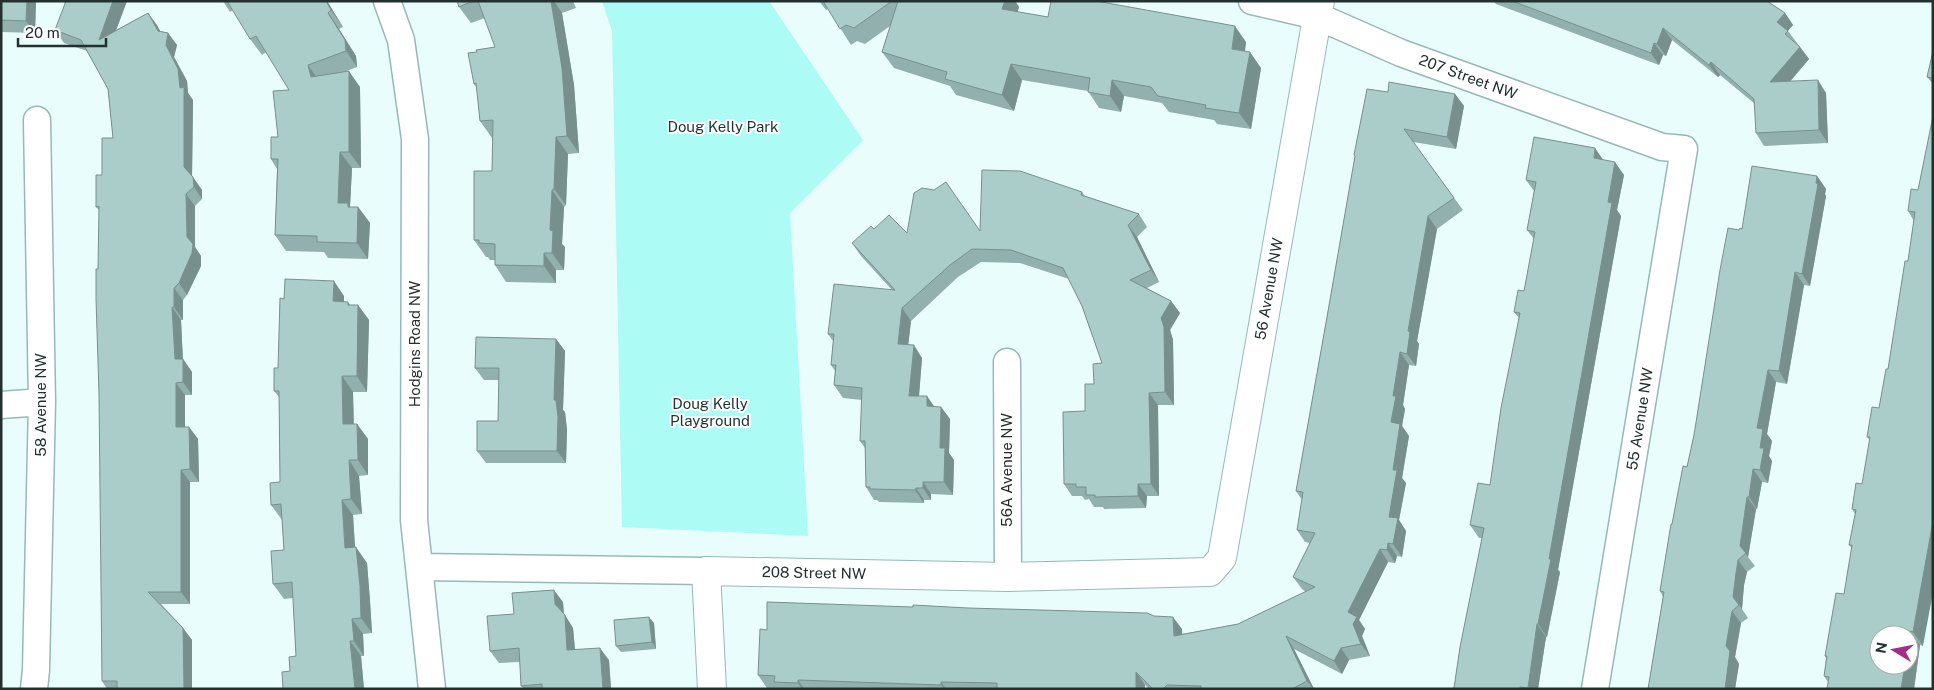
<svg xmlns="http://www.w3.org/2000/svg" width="1934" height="690" font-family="'Public Sans',sans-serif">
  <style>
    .green { fill: #acfbf4 }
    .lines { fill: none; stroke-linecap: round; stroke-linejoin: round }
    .street-casing { stroke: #97b9b5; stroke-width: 29 }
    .secondary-casing { stroke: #97b9b5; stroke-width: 30 }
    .street { stroke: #fff; stroke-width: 26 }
    .secondary { stroke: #fff; stroke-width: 28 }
    .wall { fill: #92b0ad }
    .shaded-wall { fill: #77908d }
    .building { fill: #aacdc9; stroke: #77908d }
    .labels { text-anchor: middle; stroke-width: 4; stroke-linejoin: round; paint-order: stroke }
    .street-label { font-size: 15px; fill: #22302f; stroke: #fff }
    .park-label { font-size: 15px; fill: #1c3331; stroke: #fff }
  </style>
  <rect width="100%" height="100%" fill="#e9fefc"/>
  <path class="green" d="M602,1H769L863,140L790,213L808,536L622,527L612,31Z"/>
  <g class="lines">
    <defs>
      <path id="street" d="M387,1L401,40L415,139L414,520L432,689
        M1252,1L1317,16L1401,53L1662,147L1684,149L1595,689
        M1007,362L1008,577
        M1,405L42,402
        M419,567L706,571
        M34,689L36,670L42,402L37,120"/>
      <path id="secondary" d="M712,689L706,571L1008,577L1210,572L1222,558L1320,1"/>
    </defs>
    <use href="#street" class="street-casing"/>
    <use href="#secondary" class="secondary-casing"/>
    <use href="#street" class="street"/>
    <use href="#secondary" class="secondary"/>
  </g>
  <path class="wall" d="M1,1H36L35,33L1,32Z
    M66,1H127L116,30L148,13L160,31L168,33L177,45L174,57L187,81L188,93L193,100L192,176L202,190V199L195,206V247L201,256V266L187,295L183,300V320H181L183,359L192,372V395H185V427H189L198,439L199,482H190V604H161L183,628L192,640V689H107L102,681L99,210L96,207L102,175L113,138L108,89L87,51L64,43L55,30Z
    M223,1H327L343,27L339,29L356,56L357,67L344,72L360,87L361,168H352L350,207H358L370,223L368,259L328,258L324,252L286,251L275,235L277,169L271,159L278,137L289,90L266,52L262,55L250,39L233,10L230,12Z
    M457,1H573L576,8L562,13L574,85L579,153L568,154L566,205L564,207L562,244L565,247L564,270H556V283L506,282L495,265V260H490L488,257H486L474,240L492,171L493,138H492L480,121L477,88L474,84L477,52L495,47L485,18L471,23L459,7Z
    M819,1H1015L1019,7L1017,12L1048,17L1246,42L1245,51L1261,68L1251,129L1217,124L1214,120L1169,112L1162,103L1124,96L1121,112L1099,108L1088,91L1022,80L1014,111L956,95L950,86L894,68L882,52L890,26L865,44L857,41L851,45L828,9L826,10Z
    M1493,1H1767L1785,13L1793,25L1788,31L1809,59L1790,82L1826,93L1828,143L1764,146L1756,133L1755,104L1720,75L1718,77L1672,40L1666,56L1663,55L1659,65L1496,4Z
    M1933,51V84L1927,77Z
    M1388,92L1455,94L1464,106L1456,149L1413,142L1463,210L1437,229L1417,341L1419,344L1416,366L1409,365L1403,405L1405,409L1402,426L1409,436L1402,478L1406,483L1399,520L1406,531L1402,557L1397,556L1395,563L1388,562L1359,620L1365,629L1362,636L1370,656L1349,660L1342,674L1294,649L1314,689H1149L1145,685V689H779L778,688H767L758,675L1182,629V634L1238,624L1306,592L1302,589L1293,577L1310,543L1305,542L1297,530L1302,500L1296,491L1327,317L1355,157L1354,155Z
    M1929,139L1923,646L1920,645L1914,689H1827L1828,682L1824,676L1826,658L1825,656L1844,594L1852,548L1849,545L1855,514L1852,509L1862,484L1870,440L1867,437L1879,408L1888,369L1908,261L1914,221L1908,211L1918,190Z
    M1604,160L1624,175L1617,210L1621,216L1558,570L1560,572L1547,637H1546L1538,689H1451L1454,688L1482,538H1479L1470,525L1490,485L1519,318L1514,312L1524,291L1534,239L1527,230L1534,191L1526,180Z
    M1817,176L1826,189L1825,194L1826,196L1810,286L1804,285L1787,384L1776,382L1767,434L1772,441L1769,456L1772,461L1768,483L1762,482L1757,509H1756L1748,557L1755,566L1747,572L1744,585L1742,609L1748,618L1741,623L1735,657L1739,664L1735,689H1648L1663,597L1660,591L1672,524L1687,467L1739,230Z
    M1082,192L1085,196L1139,214L1147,227L1137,237L1159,282L1147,288L1171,301L1180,313L1170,330L1173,340L1174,405H1158L1159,496H1147L1146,508L1104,509L1103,507H1094L1089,499L1085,500L1082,496H1072L1064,484L1094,384L1102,363L1082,306L1069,279L1020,263L981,262L958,277L911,321L908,345L922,358L919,396L934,407H941L950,419L949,453L954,460L953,495L931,494V500H924V503L879,502L877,500H874L866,487L865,448L860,441L862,400L843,398L834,385L835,371L831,365L833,341L828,334L892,290L861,256L852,243L874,229L907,233L980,231Z
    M344,296V302L350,305H358L369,320L367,392H353L354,424H357L368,439V475L359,476L362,514L353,515L355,548L367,563L370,601L372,633L363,634L364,656H361L364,689H283L296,656L293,598L284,599L273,584L284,550L282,520L271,505L280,482L279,397L274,391L278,368Z
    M556,339L565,351L563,410L565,412L567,430L566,463H486L477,451L498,421L499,380H484L475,368Z
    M563,602L564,614L573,628L575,649L609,660L611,689H524L521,686L520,662L499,663L490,651L514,614Z
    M654,623L656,649L621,652L616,646Z"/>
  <path class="shaded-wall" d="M27,1H36L35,33L26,21Z
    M113,1H127L108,52L99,40Z
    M326,1H327L343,27L331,10Z
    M551,1H554L562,13L574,85L579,153L567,136Z
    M1005,1H1015L1019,7L1014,25L1002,9Z
    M148,13L157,25L166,42L168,33L177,45L174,57L187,81L188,93L193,100L192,180L184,167L180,88L158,31Z
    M328,13L339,29L356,56L357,67L346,51Z
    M1785,13L1793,25L1785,34L1777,22Z
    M1235,26L1246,42L1243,65L1232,49Z
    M1663,28L1672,40L1666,56L1657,44Z
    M1654,43L1663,55L1659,65L1651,53Z
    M1800,47L1809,59L1778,95L1770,82Z
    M1250,52L1261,68L1251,129L1239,113Z
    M1711,62L1720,75L1718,77L1709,65Z
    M1011,64L1022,80L1014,111L1002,95Z
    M308,65L319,81L311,77Z
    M349,71L360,87L361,168L349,152Z
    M1112,80L1124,96L1121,112L1110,96Z
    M1818,80L1826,93L1828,143L1819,130Z
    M1455,94L1464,106L1456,149L1447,137Z
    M556,137L568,154L566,205L554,189Z
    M1595,148L1604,161L1594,158Z
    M340,152L352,168L350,207H358L370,223L368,259L357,243L338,203Z
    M1615,162L1624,175L1617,210L1621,216L1558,570L1560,572L1547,637L1538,624Z
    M1817,176L1826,189L1825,194L1826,196L1810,286L1802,274Z
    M193,177L202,190V199L194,187Z
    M552,190L564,207L562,244L565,247L564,270L552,253L550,230Z
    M186,194L195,206V247L201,256V266L187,295L179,283L187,237Z
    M1428,216L1437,229L1417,341L1419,344L1416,366L1407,354L1408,331Z
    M1128,225L1137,237L1159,282L1151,270Z
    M544,253L556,270V283L544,266Z
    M1795,272L1804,285L1787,384L1779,371Z
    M334,281L344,296V317L333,301Z
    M174,288L183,300V320L174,307Z
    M1171,301L1180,313L1170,330L1173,340L1174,405L1165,392L1161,318Z
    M348,302L358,316V305L369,320L367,392L357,376Z
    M172,307L181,320L183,365V359L192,372V395L183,382L175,359Z
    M902,308L911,321L907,356L898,344Z
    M556,339L565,351L563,410L565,412L567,430L566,463L557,451L554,400Z
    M914,345L922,358L918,408L909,396Z
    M1400,352L1409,365L1403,405L1405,409L1402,426L1409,436L1402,478L1406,483L1399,520L1406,531L1402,557L1393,544L1389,517L1393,470L1391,422L1393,396Z
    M1768,370L1776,382L1767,434L1772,441L1769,456L1772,461L1768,483L1760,470V448L1757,428Z
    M342,376L353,392L354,440L343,424Z
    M176,383L185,395V439L176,427Z
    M1149,393L1158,405L1159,496L1151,484Z
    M927,396L936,409L927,406Z
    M941,407L950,419L949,453L954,460L953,495L944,482L940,448Z
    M357,424L368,439V475L358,460Z
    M189,427L198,439L199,482L190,469Z
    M349,460L359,476L362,514L351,499Z
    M1753,469L1762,482L1757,509L1749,497Z
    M181,470L190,482V604L181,592Z
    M923,482L931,494V500L923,488Z
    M1138,484L1147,496L1146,508L1138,496Z
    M916,488L924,500V503L915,490Z
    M1747,497L1756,509L1748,557L1740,546Z
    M342,500L353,515L356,563L345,548Z
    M1933,521V592L1923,646L1913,632Z
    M1388,543L1397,556L1395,563L1387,550Z
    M356,547L367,563L370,601L372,633L361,618Z
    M1380,549L1388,562L1359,620L1365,629L1362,636L1370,656L1361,644L1348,612Z
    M1738,560L1747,572L1744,585L1742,609L1733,597L1736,573Z
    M554,590L563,602L564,617L555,604Z
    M1732,611L1741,623L1735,657L1739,664L1735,689H1725L1726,646Z
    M565,615L573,628L576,662L567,650Z
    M649,617L654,623L656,649L652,642Z
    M1173,617L1182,629L1183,648L1174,636Z
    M352,619L363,634L364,656L354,641Z
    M1537,624L1546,637L1538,689H1528Z
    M183,628L192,640V689H184Z
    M1910,631L1920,645L1914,689H1901L1905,665H1909V640Z
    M1286,636L1294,649L1314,689H1313L1307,681Z
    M350,641L361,656L364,689H355Z
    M600,648L609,660L611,689H603Z
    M1341,648L1349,660L1342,674L1334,661Z
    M1136,672L1145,685V689H1136Z
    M798,680L804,689H802L798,683Z
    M941,682L946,689H944L941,685Z"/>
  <path class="building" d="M1,1H27L26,21L1,20Z
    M66,1H113L99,40L148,13L158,31L168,33L166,45L178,69L180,88L184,87V167L193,177L194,187L186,194L187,237L193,244L192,253L179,283L174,288V307H172L175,359H183V382L176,383V427H189L190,469L181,470V592H148L183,628L184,689H117V681H102L99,394L96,299V269H98L99,206L96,207V175H102V138H113L108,89L81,40L55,30Z
    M227,1H326L331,10L328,13L345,40L346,51L308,65L311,77L349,71V152H340L338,203H348V207H358L357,243L317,242V236L275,235L278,159H271V137H278L273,91L289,90L256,36L250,39Z
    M457,1H473L459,7Z
    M478,1H551L562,68L567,136L556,137L554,189L552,190L550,230L553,231L552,253H544V266L495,265V244L479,243V240H474V171H492L493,120L480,121L476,83L474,84L468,53L477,52L476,50L495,47Z
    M823,1H892L854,28L846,25L840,29Z
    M898,1H1005L1002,9L1048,17L1051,1H1096L1235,26L1232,49L1250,52L1239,113L1205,108L1206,105L1158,96L1151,87L1112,80L1110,96L1088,92L1090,78L1011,64L1002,95L945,79L947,72L882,52Z
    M1512,1H1767L1785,13L1777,22L1788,31L1785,34L1800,47L1770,82L1818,80L1819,130L1756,133L1754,99L1711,62L1709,65L1663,28L1657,44L1654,43L1651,53Z
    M1933,51V78L1927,77Z
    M1389,82L1455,94L1447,137L1404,129L1454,198L1428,216L1408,331L1410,332L1407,354L1400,352L1393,396H1396L1391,422L1400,424L1393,470H1397L1389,517L1398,518L1393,544L1388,543L1387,550L1380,549L1348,612L1357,617L1353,624L1361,644L1341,648L1334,661L1286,636L1307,681L1292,689H1201V686L1167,685L1163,689H1153L1136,672V689H997V683L941,682V685L798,680V683L774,682L775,676L758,675L760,629L767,630V602L913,607V605L968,608L1147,613L1154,616L1173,617L1174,636L1238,624L1315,587L1293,577L1315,533L1297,530L1303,492L1296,491L1327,317L1355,156L1354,155L1367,89L1388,92Z
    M1933,116V521L1913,632L1910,631L1909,640V635H1879V665H1905L1901,689H1827L1829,677L1824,676L1827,656H1825L1836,593L1844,594L1852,545H1849L1856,510L1852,509L1856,483L1862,484L1870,437H1867L1872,407L1879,408L1886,369H1888L1905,261H1908L1915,212L1908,211L1911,189L1918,190Z
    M1534,137L1595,148L1594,158L1615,162L1608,202L1612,203L1549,559H1551L1538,624H1537L1528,688L1520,687V689H1451L1454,688L1460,647L1484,528L1470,525L1478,483L1490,485L1501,408L1520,313L1514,312L1518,290L1524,291L1535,232L1527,230L1536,182L1526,180Z
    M1752,166L1817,176L1816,183L1818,184L1802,274L1795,272L1779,371L1768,370L1757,428L1763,429L1760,448H1764L1760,470L1753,469L1749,497H1747L1740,546L1746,553L1738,560L1736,573L1733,597L1739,605L1732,611L1726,646L1730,651L1725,689H1648L1664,592L1660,591L1671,524H1672L1683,466L1687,467L1694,435L1720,270L1728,228L1739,230L1740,228L1742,229Z
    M982,170L1020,171L1082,192L1081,195L1139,214L1128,225L1151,270L1130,280L1171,301L1161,318L1164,327L1165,392L1149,393L1151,484H1138V496L1095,497V495H1086V487H1076V484H1064L1063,412L1085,411V384H1094L1093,364L1102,363L1082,306L1063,268L1011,250L972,249L950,265L902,308L898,344L914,345L909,396H927V406L941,407L940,448H945L944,482H923V488H916L915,490L870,489V487H866L865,441H860L862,388L834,385L836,365H831L834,334H828L834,284L895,290L852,243L871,226L874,229L889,215L907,233L914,193L922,188L934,190L946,182L980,231Z
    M285,279L334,281L333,301L348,302V305H358L357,376H342L343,424H357L358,460H349L351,499L342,500L345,548L356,547L360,586L361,618L352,619L354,641H350L355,689H283L282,672L290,671L289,657L296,656L292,582L273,584L271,551L284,550L281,504L271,505L270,483L280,482L279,391H274V368H278L280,298L284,299Z
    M476,337L556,339L554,400H556L558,417L557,451H477V421H498L499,368H475Z
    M554,590L555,604L565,615L567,650L600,648L603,689H542V684L521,686L519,648L490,651L487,616L514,614L512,593Z
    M649,617L652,642L616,646L614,620Z"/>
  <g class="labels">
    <g class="street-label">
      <text transform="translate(1468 77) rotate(20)" y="5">207 Street NW</text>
      <text transform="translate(1269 289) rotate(-80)" y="5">56 Avenue NW</text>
      <text transform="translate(415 344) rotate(-90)" y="5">Hodgins Road NW</text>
      <text transform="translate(41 405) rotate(-90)" y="5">58 Avenue NW</text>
      <text transform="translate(1640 419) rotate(-81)" y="5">55 Avenue NW</text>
      <text transform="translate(1007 470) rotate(-90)" y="5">56A Avenue NW</text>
      <text transform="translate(814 573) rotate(1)" y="5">208 Street NW</text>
    </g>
    <g class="park-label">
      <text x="723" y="132">Doug Kelly Park</text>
      <text x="710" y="409">Doug Kelly<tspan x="710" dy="17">Playground</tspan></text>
    </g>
  </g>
  <rect width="1934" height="690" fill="none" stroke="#22302f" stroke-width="5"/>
  <g transform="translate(1894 650) rotate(280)"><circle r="24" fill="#ffffff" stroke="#a7acac"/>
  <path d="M0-4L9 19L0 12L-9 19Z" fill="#a32e88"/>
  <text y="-8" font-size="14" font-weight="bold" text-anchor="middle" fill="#22302f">N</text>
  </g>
  <path d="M18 38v8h88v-8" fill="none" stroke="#22302f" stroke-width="2.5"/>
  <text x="25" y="38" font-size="15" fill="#22302f" stroke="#ffffff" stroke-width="4" paint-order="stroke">20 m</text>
</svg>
